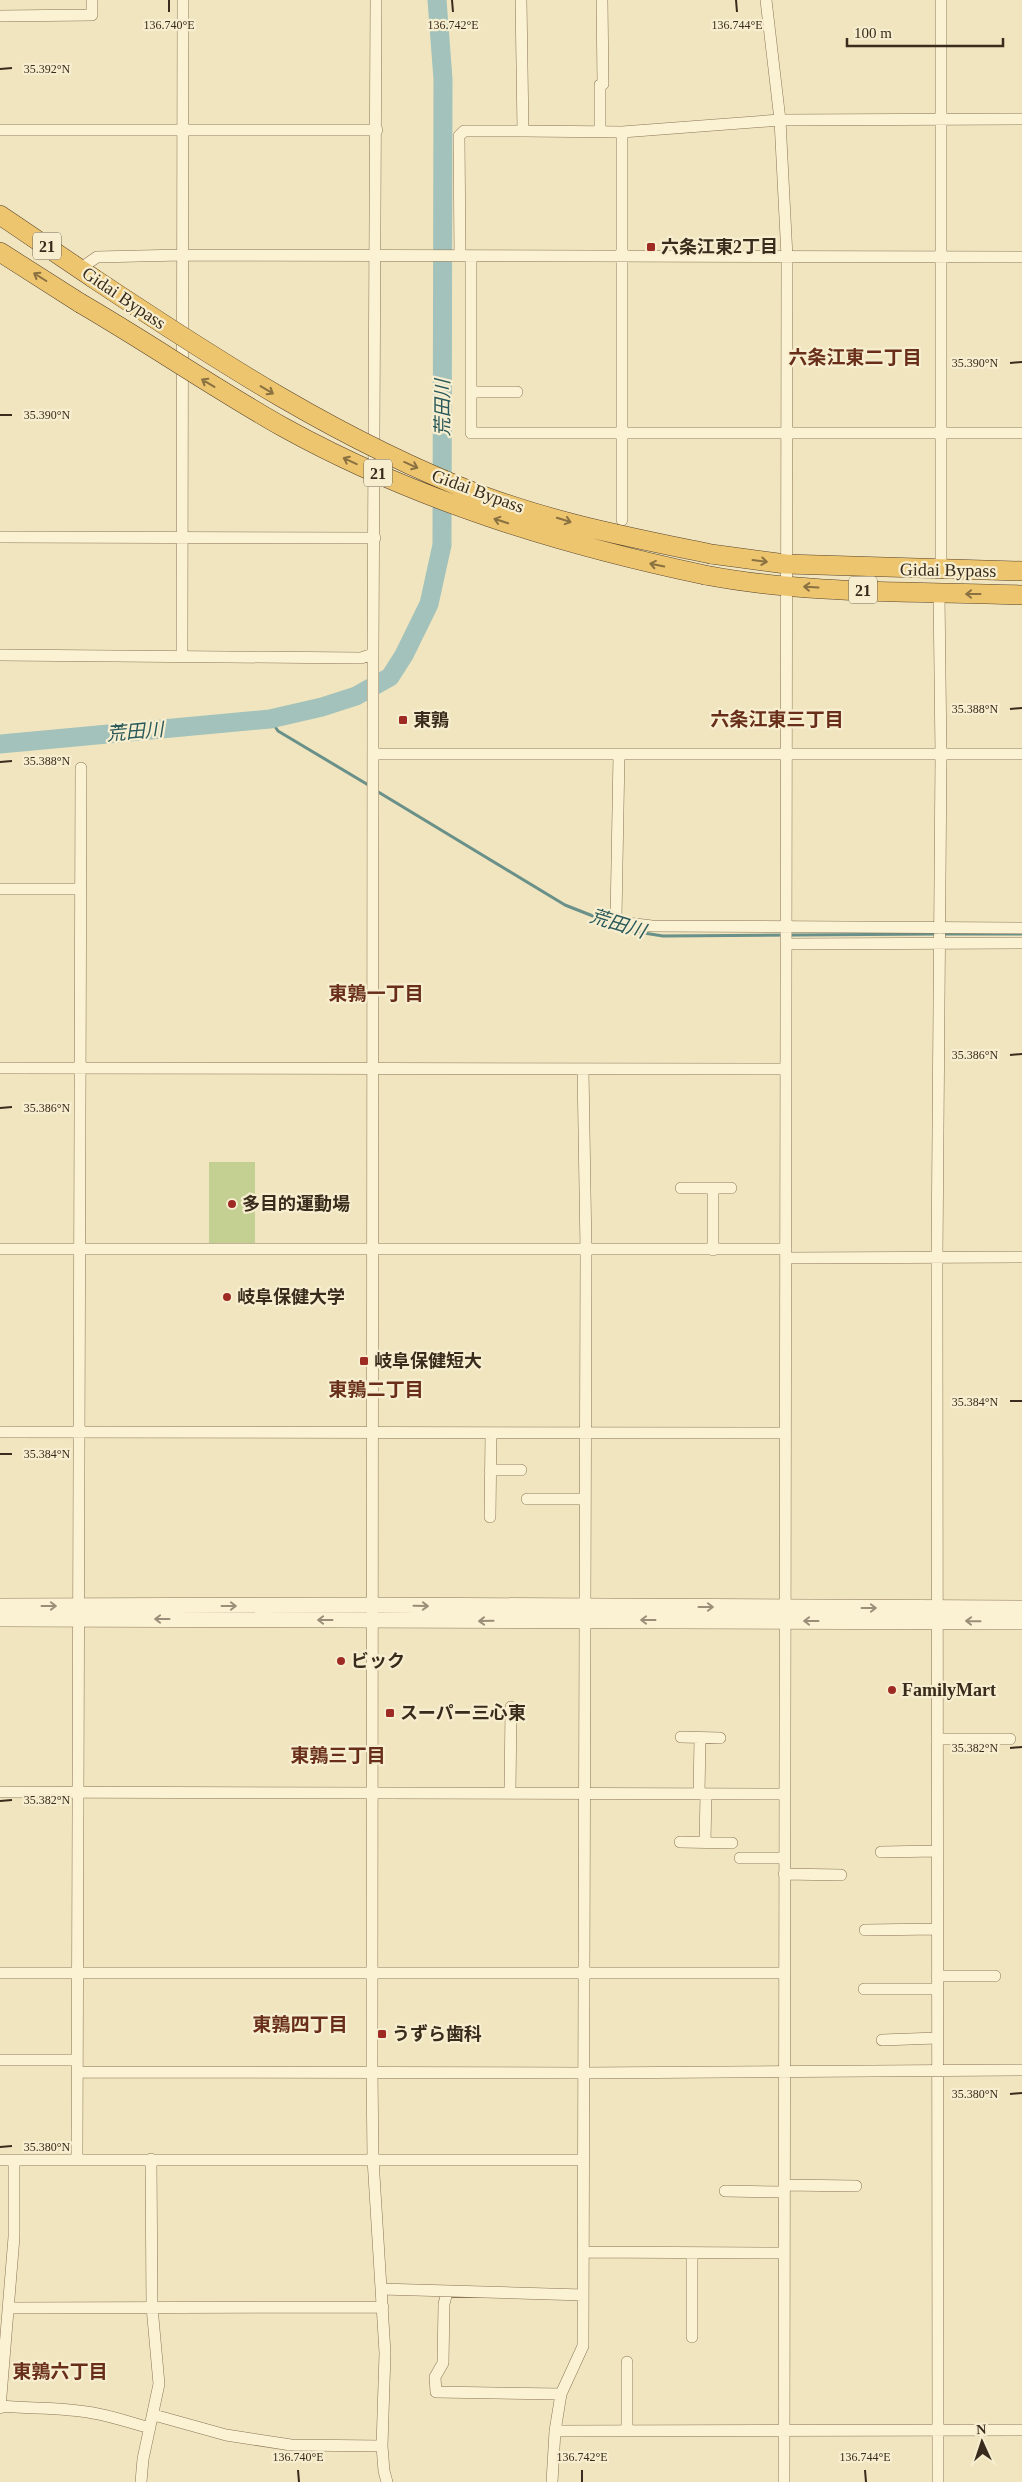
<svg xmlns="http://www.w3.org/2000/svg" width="1022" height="2482" font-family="'Times New Roman','Noto Sans JP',serif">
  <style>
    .garden { fill: #c4cf92 }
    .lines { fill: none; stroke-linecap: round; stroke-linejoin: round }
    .stream { stroke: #699089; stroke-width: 3 }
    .river { stroke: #a2c2bb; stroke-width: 19 }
    .minor-casing { stroke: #8a7556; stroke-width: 12 }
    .tertiary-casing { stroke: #8a7556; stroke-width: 16 }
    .trunk-casing { stroke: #57432b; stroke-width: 20 }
    .minor { stroke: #fbf1d3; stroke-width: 11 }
    .tertiary { stroke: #fbf1d3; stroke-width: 15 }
    .trunk { stroke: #eec56f; stroke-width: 19 }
    .trunk-bridge-casing { stroke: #57432b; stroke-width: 20; stroke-linecap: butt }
    .trunk-bridge { stroke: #eec56f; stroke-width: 19 }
    .oneway { stroke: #8a7141 }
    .oneway2 { stroke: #9a8e78 }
    .ticks { fill: none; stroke: #392c1c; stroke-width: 2 }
    .poi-dot { fill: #9d2a23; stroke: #f7eecf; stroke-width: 2 }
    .labels { text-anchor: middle; stroke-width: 4.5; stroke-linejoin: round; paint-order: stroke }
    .shield { fill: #f7eecf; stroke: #726652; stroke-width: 1 }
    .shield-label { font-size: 16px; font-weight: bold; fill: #392c1c }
    .poi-label { font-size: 18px; font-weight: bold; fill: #392c1c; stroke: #f7eecf; text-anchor: start }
    .street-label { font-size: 18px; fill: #392c1c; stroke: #f7eecf }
    .neighbourhood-label { font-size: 19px; font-weight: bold; fill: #682e19; stroke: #f7eecf }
    .water-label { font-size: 19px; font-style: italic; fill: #2a5959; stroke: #f7eecf }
    .ticks-label { font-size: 12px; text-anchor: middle; fill: #392c1c; stroke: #f7eecf; stroke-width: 4.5; stroke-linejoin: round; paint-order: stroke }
  </style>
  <rect width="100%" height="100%" fill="#f0e5bf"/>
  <path class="garden" d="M209,1162H255V1245H209Z"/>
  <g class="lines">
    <path class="stream" d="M270,719L278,731L370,786
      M375,790L565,905L631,931L663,936L936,934
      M943,934H1022"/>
    <path class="river" d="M0,744L270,719L322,707L356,696L390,677L404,655L429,604L442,545L443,79L437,0"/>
    <defs>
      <path id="minor" d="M376,0L373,654L372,2071L373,2159L385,2353L382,2446L384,2471L387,2482
        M521,0L523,131L622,132L780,120L1022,119
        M766,0L780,120L787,257L784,2482
        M0,16L92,15V0
        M0,130H377
        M600,132V85L603,84L602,0
        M622,132V520
        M460,256L459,136L464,131H523
        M471,256V433H1022
        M81,268L97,257L182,255L1022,257
        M471,392H517
        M0,537L375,538
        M941,571V0
        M0,655L361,658L373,654
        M182,656L183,0
        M374,754H1022
        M619,755L616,918L627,923L652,926L1022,928
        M0,889H80
        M786,944L1022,943
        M0,1068L786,1069
        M681,1188H731
        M0,1249H786
        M713,1250V1188
        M786,1258L1022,1257
        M0,1432L785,1433
        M490,1470H521
        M527,1499H585
        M490,1517L491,1434
        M681,1737L720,1738
        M937,1739H1010
        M0,1792L784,1794
        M510,1793L511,1707
        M699,1794L700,1738
        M680,1842L732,1843
        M705,1842L706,1794
        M881,1852L937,1851
        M740,1858H784
        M784,1874L841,1875
        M865,1930L937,1929
        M0,1973H784
        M937,1976H995
        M864,1989H937
        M882,2040L937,2038
        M0,2060H77
        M77,2072L583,2073L1022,2070
        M77,2159L81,768
        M0,2160H583
        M784,2185L856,2186
        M725,2191L784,2192
        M583,2252L784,2253
        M692,2253V2337
        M381,2289L583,2295
        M447,2292L444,2304L443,2363L435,2377L436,2392L561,2394L555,2431L552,2482
        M10,2308L383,2307
        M627,2362V2430
        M561,2394L583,2346L586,1251L583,1069
        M0,2406C31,2409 63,2407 93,2413C112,2416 131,2423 150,2428
        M0,2408L14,2237V2160
        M154,2415L226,2435L291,2445L382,2446
        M555,2431L1022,2430
        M141,2482L143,2459L159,2384L152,2307L151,2159
        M938,2482L937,1257L941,755L939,594"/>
      <path id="tertiary" d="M0,1606L373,1605L1022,1608
        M0,1619L1022,1622"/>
      <path id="trunk" d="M0,215L93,278
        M0,252L80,303
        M711,554L786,564L1022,571
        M705,575C809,595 917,591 1022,595"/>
    </defs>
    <use href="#minor" class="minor-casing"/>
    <use href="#tertiary" class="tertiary-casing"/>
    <use href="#trunk" class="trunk-casing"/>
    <use href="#minor" class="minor"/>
    <use href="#tertiary" class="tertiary"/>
    <use href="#trunk" class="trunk"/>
    <defs>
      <path id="trunk-bridge" d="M93,278C218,361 341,441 481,495C555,523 634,538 711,554
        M80,303C149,343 214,388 283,427C415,500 558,544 705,575"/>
    </defs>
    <use href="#trunk-bridge" class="trunk-bridge-casing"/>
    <use href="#trunk-bridge" class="trunk-bridge"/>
  </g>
  <defs><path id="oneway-shaft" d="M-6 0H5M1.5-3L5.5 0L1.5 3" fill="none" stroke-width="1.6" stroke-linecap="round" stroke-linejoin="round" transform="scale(1.25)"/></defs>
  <g class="oneway">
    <use href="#oneway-shaft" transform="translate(40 277) rotate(-148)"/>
    <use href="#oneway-shaft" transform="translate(208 383) rotate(-149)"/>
    <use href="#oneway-shaft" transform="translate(267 390) rotate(31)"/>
    <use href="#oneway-shaft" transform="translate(350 461) rotate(-155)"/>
    <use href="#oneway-shaft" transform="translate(411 465) rotate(24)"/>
    <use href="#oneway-shaft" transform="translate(564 520) rotate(17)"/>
    <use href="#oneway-shaft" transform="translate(501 521) rotate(-162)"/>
    <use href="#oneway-shaft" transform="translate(760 561) rotate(7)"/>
    <use href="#oneway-shaft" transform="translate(657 565) rotate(-168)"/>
    <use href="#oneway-shaft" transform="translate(811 587) rotate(-177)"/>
    <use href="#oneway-shaft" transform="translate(973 594) rotate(180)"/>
  </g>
  <g class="oneway2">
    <use href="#oneway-shaft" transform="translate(49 1606)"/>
    <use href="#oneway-shaft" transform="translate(229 1606)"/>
    <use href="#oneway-shaft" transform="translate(421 1606) rotate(1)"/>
    <use href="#oneway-shaft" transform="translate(706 1607)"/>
    <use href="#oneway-shaft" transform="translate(869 1608)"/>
    <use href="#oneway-shaft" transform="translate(162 1619) rotate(-180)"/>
    <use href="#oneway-shaft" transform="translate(325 1620) rotate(-180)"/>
    <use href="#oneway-shaft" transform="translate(648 1620) rotate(-180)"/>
    <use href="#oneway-shaft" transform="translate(486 1621) rotate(179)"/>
    <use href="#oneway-shaft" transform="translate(811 1621) rotate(-180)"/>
    <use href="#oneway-shaft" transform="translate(973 1621) rotate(-179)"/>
  </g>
  <path class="ticks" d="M169,0V12M452,0L453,12M736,0L737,12M0,69L12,68M1010,363L1022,362M0,415H12M1010,709L1022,708M0,762L12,761M1010,1055L1022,1054M0,1108L12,1107M1010,1401H1022M0,1454H12M1010,1748L1022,1747M0,1801L12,1800M1010,2094L1022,2093M0,2147L12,2146M298,2470L299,2482M582,2470V2482M865,2470L866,2482"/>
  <g class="poi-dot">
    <rect x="646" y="242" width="10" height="10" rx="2.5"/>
    <rect x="398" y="715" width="10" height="10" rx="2.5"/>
    <circle cx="232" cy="1204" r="5"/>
    <circle cx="227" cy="1297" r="5"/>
    <rect x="359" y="1356" width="10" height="10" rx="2.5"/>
    <circle cx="341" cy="1661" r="5"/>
    <circle cx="892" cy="1690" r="5"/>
    <rect x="385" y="1708" width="10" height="10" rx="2.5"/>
    <rect x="377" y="2029" width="10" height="10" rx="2.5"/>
  </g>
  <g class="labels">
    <g class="shield">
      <rect x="33" y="232.5" width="28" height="27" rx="4"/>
      <rect x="364" y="459.5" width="28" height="27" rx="4"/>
      <rect x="849" y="576.5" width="28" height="27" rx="4"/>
    </g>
    <g class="shield-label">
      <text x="47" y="252">21</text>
      <text x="378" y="479">21</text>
      <text x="863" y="596">21</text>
    </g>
    <g class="poi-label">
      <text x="661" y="253">六条江東2丁目</text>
      <text x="413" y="726">東鶉</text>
      <text x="242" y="1210">多目的運動場</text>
      <text x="237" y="1303">岐阜保健大学</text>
      <text x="374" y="1367">岐阜保健短大</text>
      <text x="351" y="1667">ビック</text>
      <text x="902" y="1696">FamilyMart</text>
      <text x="400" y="1719">スーパー三心東</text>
      <text x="392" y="2040">うずら歯科</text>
    </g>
    <g class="street-label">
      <text transform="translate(124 298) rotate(34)" y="6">Gidai Bypass</text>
      <text transform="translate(478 491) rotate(20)" y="6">Gidai Bypass</text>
      <text transform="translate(948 570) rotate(1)" y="6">Gidai Bypass</text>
    </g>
    <g class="neighbourhood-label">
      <text x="855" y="364">六条江東二丁目</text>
      <text x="777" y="726">六条江東三丁目</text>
      <text x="376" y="1000">東鶉一丁目</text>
      <text x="376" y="1396">東鶉二丁目</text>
      <text x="338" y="1762">東鶉三丁目</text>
      <text x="300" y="2031">東鶉四丁目</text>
      <text x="60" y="2378">東鶉六丁目</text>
    </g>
    <g class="water-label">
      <text transform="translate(442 408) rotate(-90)" y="7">荒田川</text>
      <text transform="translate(135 731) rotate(-5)" y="7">荒田川</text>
      <text transform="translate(618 923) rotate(17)" y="7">荒田川</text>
    </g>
  </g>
  <g class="ticks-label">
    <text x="169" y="29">136.740°E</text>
    <text x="453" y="29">136.742°E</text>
    <text x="737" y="29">136.744°E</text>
    <text x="47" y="73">35.392°N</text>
    <text x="975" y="367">35.390°N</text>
    <text x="47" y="419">35.390°N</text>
    <text x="975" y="713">35.388°N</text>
    <text x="47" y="765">35.388°N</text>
    <text x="975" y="1059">35.386°N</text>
    <text x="47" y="1112">35.386°N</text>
    <text x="975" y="1406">35.384°N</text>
    <text x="47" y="1458">35.384°N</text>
    <text x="975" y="1752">35.382°N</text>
    <text x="47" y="1804">35.382°N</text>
    <text x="975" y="2098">35.380°N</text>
    <text x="47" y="2151">35.380°N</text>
    <text x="298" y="2461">136.740°E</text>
    <text x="582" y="2461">136.742°E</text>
    <text x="865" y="2461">136.744°E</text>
  </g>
  <g transform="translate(982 2442) rotate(357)" stroke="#f7eecf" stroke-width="4" paint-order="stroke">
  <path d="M0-4L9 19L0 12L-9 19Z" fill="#392c1c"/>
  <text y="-8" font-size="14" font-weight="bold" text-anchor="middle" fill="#392c1c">N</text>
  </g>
  <path d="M847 38v8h156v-8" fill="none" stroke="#392c1c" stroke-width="2.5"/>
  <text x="854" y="38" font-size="15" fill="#392c1c" stroke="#f7eecf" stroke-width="4" paint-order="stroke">100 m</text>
</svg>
